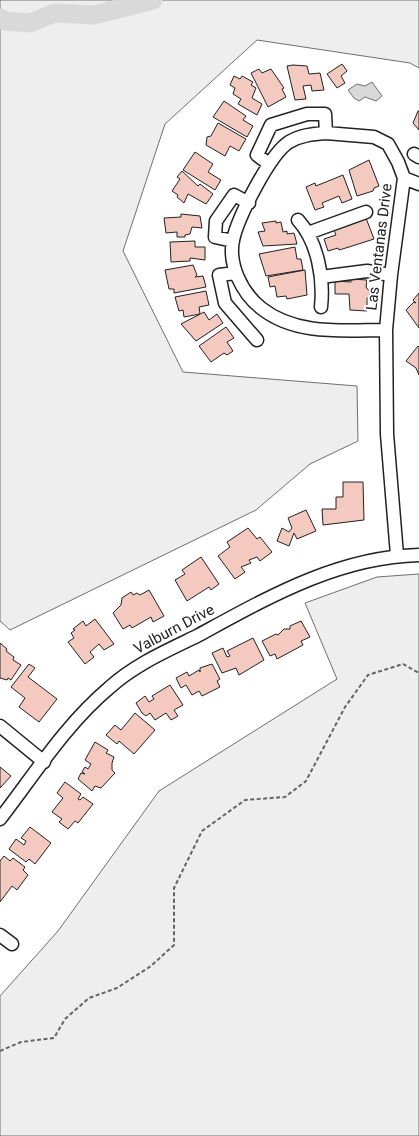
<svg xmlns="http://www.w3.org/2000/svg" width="419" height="1136" font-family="Roboto,sans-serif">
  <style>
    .green { fill: #eee; stroke: #6f6f6f }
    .water { fill: #d9d9d9; stroke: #6f6f6f }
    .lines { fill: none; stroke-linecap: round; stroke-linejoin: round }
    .river { stroke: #d9d9d9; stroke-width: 19 }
    .building { fill: #f3c9c0; stroke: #222 }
    .minor-casing { stroke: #222; stroke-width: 15 }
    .path { stroke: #646464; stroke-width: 2; stroke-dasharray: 4 2.5; stroke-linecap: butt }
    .minor { stroke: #fff; stroke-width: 12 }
    .labels { text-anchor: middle; stroke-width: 4; stroke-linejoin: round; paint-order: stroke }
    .street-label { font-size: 15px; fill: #222; stroke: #fff }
  </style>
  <rect width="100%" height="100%" fill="#fff"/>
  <path class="green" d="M0,0H419V68L410,63L257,40L165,124L123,251L183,372L357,386L358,441L310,464L256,510L10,630L0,621Z
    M419,574V1136H0V996L58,931L159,791L337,679L305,603L377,577Z"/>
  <path class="water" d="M372,82L382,96L376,101L365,97L359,101L354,98L348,90L357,84L365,86Z"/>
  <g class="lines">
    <path class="river" d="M0,18L5,21L30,23L55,13L94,15L153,0"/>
  </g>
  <path class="building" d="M342,64L347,71L341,76L345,83L337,88L327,74Z
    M293,65L307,66L309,74L320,73L324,90L312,91L311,85L303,86L306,99L295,100L287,66Z
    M259,69L262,73L271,69L284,88L282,89L286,97L268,107L251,73Z
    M234,76L240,79L242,76L253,82L251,85L256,88L252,98L262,104L257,115L238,104L241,99L233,94L235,88L230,85Z
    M224,101L246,116L243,120L253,126L247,137L213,117Z
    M418,111H419V130L413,123Z
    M218,123L246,139L239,151L230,146L225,156L206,145L207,137L211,136Z
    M195,152L213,164L208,172L221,180L215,190L183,170Z
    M369,160L379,186L374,188L373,191L357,196L349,170Z
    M182,171L198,186L200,184L213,194L206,204L188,194L184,203L177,197L178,195L172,191L180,179L177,177Z
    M343,175L352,199L342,203L339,196L322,203L324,207L315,210L306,187L315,183L316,186Z
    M181,214L200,216L202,228L192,227L190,234L185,235V237H177V232L166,233L164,218L181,217Z
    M366,218L374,239L349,247L339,250L338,248L328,251L324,239L336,235L334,230Z
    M276,221V223L281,222L283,232L287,231V234L294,233L297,244L263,246L258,232L265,231L262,223Z
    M195,241V247H205V260L190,258V261L171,262L170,242Z
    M295,247L297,259H301L303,270L266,276L259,254Z
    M193,265L197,275L195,277L203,276L206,287L174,293V289H169L165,270Z
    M305,270L307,295L287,299L286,296L277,297L275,286L270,287L268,277Z
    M351,279L367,280L366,287L370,292V299L367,298V311L350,310L349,294H335V281L351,282Z
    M206,291L209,305L199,307L200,314L184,317L183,310L179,311L175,297Z
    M419,293V328L406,310L414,302L416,303L413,300Z
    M204,312L209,320L217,314L223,323L196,341L181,324Z
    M226,327L234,338L227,342L233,351L227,355L224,353L211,362L199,346Z
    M418,346L419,347V375L416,368L406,361Z
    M343,482H363L364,520L323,525L322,509H336V497H343Z
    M306,510L316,531L297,539L294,533L289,546L277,541L282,528L289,532L292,528L288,518Z
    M248,528L257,539L260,537L272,552L260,561L257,557L249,560L251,563L241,567L245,572L235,579L218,556L230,547L227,542Z
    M201,557L219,584L211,590L209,587L187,601L175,580L185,574L182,570Z
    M149,590L164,616L153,622L151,617L132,628L130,625L123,629L113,613L121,605L122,598L131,592L133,595L137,593L140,595Z
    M95,619L114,644L104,650L99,644L90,652L94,657L85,664L68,642L74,638L71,633L75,630L73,629L83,621L86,626Z
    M301,621L310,637L301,641L303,645L277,659L275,654L270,656L262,641L276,634L278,635L284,629H290V626Z
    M253,638L264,660L239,675L236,668L222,673L212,653L223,648L227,657L230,656L227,651Z
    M0,643L7,649L6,651L14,657L13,660L21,665L11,680L8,678L7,680L0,678Z
    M29,664L35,668L28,677L57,699L39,722L19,707L25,698L11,687Z
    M212,664L220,679L217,681L220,687L202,696L199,691L192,695L186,685L181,688L176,678L187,672L189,676L199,670L200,672V668Z
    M170,685L183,705L174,710L178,716L171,720L166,713L155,720L150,713L146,716L142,713L136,703L145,696L149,702L154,699L152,696Z
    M135,713L155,730L134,754L119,741L117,744L106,735L115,725L121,730Z
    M95,742L108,750L106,753L114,757L112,763V770L115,773L101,788L95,786L92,791L78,779L81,773L85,774L82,772L85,767L88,769L91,764L85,760Z
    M0,767L11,776L0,788Z
    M65,782L81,794L78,799L80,800L83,797L93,804L78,823L75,821L68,829L59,822L62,819L52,812L63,798L57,793Z
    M30,827L51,843L35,864L29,859L26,862L9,849L16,839L24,845L26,841L21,838Z
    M4,856L10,861L13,858L25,867L23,870L28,875L17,890L12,886L0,902V861Z"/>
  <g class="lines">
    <defs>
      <path id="minor" d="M326,133L374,137L388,144L398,162L404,178L391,275L386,330C344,330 296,336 261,308C242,293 228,265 233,240C238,217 270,154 289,142C301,135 313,134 326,133Z
        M414,154L419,157
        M269,164L257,155L271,125L307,114H325L326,133
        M404,178L419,184
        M298,220C318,242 324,279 321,307
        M308,233L366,212
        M233,241L215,237L216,221L234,195L249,203
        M236,273L219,275L225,303L257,340
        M321,277L367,271L391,275
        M386,330L387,434L397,555
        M0,726L44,762
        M0,819C34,775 66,724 109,688C134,665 166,651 197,636C267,598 337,557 419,555
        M0,935L12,944"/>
    </defs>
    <use href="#minor" class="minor-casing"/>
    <path class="path" d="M0,1051L21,1042L54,1038L65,1019L89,998L117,988L151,966L174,945V888L202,831L245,800L285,797L306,781L345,707L368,675L403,664L419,673"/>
    <use href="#minor" class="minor"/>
  </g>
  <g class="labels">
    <g class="street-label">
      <text transform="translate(379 247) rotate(-83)" y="5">Las Ventanas Drive</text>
      <text transform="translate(174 629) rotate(-28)" y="5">Valburn Drive</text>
    </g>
  </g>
</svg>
